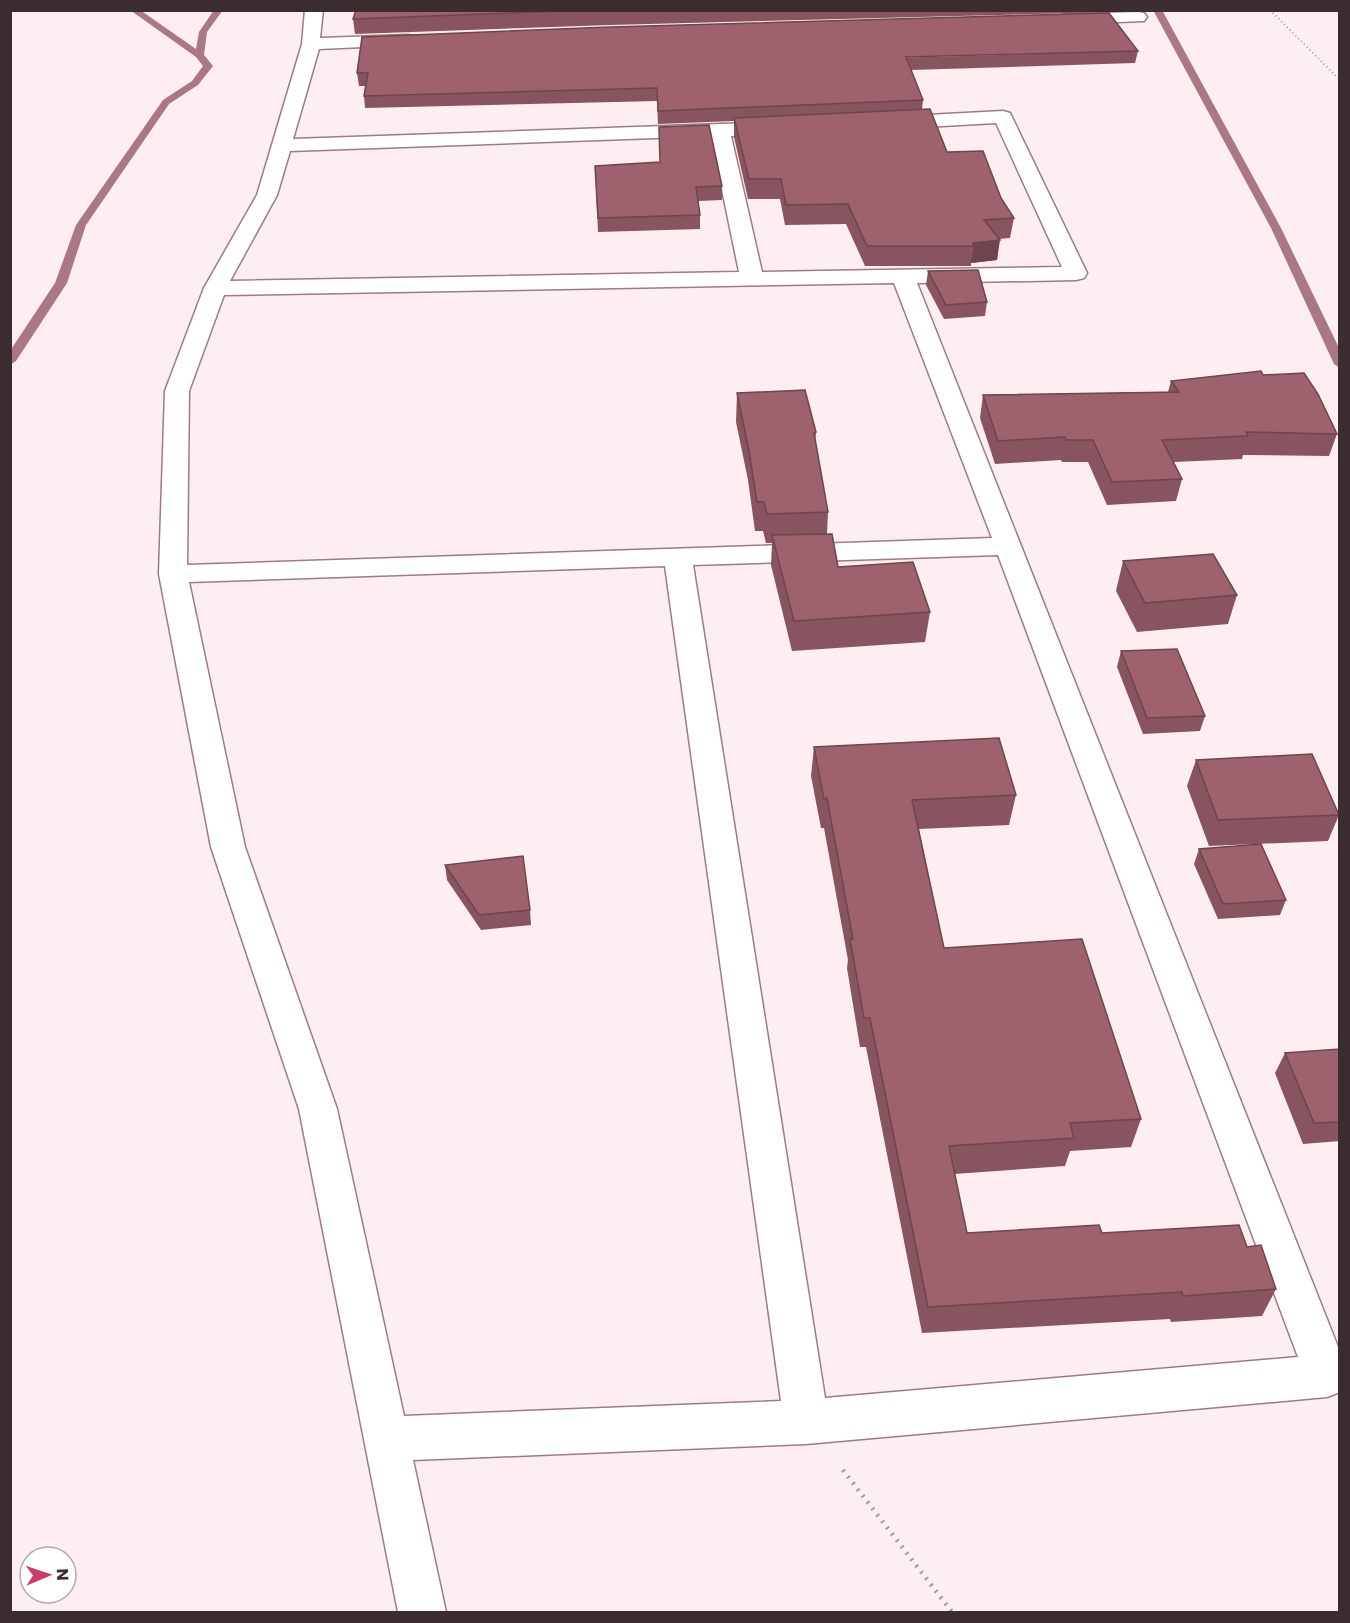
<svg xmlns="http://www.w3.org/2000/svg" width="1350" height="1623" font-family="Poppins,sans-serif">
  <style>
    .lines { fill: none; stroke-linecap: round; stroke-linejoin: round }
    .stream { fill: #aa7882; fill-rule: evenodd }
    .minor-casing { stroke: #9e7b81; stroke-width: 3 }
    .path-far1 { stroke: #aa9a9d; stroke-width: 2; stroke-dasharray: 1 3; stroke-linecap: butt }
    .path { stroke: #aa9a9d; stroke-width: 4.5; stroke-dasharray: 2 6; stroke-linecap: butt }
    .minor { fill: #fff; fill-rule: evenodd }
    .wall { fill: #87545f }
    .shaded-wall { fill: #6e454d }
    .building { fill: #9d626e; stroke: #6e454d; stroke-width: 1.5 }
  </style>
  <rect width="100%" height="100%" fill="#feeef1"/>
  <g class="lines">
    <path class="stream" d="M130,10H140L196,49L199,32L214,10H223L207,32L204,55L213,66L198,85L169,104L86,225L67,283L16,361L10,365V351L55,283L76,225L163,100L192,81L203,66L196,57Z
      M1153,10H1162L1281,228L1340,350V368L1334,364L1271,228Z"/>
    <defs>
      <path id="minor" d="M305,10H323L320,38L408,35L414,36L417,40L414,44L408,45L319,49L293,139L778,122L785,124L788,128L785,132L778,134L731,136L762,272L1062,267L996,123L889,129L882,127L879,123L882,119L889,117L1003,111L1010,113L1087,273L1084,278L1076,280L917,283L1340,1352V1392L1327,1397L806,1444L413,1460L446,1612H398L299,1109L211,847L159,574L165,391L204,288L257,195L302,44ZM711,136L739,272L230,281L277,195L290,151ZM894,283L992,538L187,565L189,391L224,295ZM998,555L1298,1357L825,1398L693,565ZM665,566L781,1401L404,1416L337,1109L245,847L189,582Z
        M1138,12L1144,13L1147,17L1144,21L1068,24L1062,23L1059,19L1062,15L1068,14Z"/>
    </defs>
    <use href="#minor" class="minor-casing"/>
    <path class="path-far1" d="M1270,10L1340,80"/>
    <path class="path" d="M843,1470L952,1612"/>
    <use href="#minor" class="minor"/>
  </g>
  <path class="wall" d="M356,10H1112V12L610,25L355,34L353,19Z
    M1138,51L1135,63L911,70L923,100L922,109L947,152L1001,198L1014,218L1010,238L999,239L997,260L971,263V266H865L846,224L785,225L780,199H748L734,137V121L658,124L657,101L365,108L364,96L365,86H359L357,73Z
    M595,166L722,186V200L698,201L700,215V229L598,232Z
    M928,271L987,302L985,316L944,319L926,285Z
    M1263,375L1337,434L1329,456L1243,455L1242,459L1174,462L1182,479L1176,501L1107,505L1088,462H1062L1061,460L995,464L980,418L983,395L1168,392L1171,381Z
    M737,393L816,432L815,442L828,512L827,534L838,567L930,612L925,642L792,651L771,565L772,543H766L763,531H755L748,480L736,422Z
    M1123,561L1237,595L1228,624L1137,632L1116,591Z
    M1121,651L1205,716L1200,731L1143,734L1117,667Z
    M814,747L1016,795L1009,825L919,829L944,948L1141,1119L1131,1147L1070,1151L1065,1166L954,1174L967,1233H1102L1247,1247L1276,1289L1262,1316L1171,1322L1170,1319L922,1333L866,1047H860L847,968L848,960L824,828H821L811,776Z
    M1196,760L1339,815L1328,841L1209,846L1187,786Z
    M1199,849L1286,900L1280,915L1218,919L1194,864Z
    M445,865L530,910L531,925L481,930L447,880Z
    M1340,1049V1141L1303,1144L1275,1073L1285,1053Z"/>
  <path class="shaded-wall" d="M1000,240L997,260L971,263L974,246L973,243Z"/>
  <path class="building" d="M356,10H586L353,19Z
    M1109,13L1138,51L906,57L923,100L658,111L657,88L364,96L368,73H357L362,37L610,27Z
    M930,109L947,152L983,151L1001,198L1014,218L984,220L1000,240L973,243L974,246H867L848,204L786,205L781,179H749L734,118Z
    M709,125L722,186L696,187L700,215L598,218L595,166L660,162L659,127Z
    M978,270L987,302L946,305L928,271Z
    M1261,371L1263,375L1304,373L1318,394L1337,434L1246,432L1248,436L1162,440L1182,479L1112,482L1093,440H1066L1065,437L998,441L983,395L1179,392L1171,381Z
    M805,390L816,432L814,433L828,512L767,514L764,502H757L749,451L737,393Z
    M832,534L838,567L913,562L930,612L794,621L772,535Z
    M1213,554L1237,595L1145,603L1123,561Z
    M1177,649L1205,716L1147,718L1121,651Z
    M999,738L1016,795L912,800L944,948L1082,939L1141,1119L1070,1123L1074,1138L949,1146L967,1233L1099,1225L1102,1233L1239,1225L1247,1247L1261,1245L1276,1289L1183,1296L1182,1292L928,1307L870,1018H864L850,939H853L827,798L824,799L814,747Z
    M1312,754L1339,815L1218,820L1196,760Z
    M1261,844L1286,900L1223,904L1199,849Z
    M523,856L530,910L479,915L445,865Z
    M1340,1049V1122L1314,1123L1285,1053Z"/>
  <rect width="1350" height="1623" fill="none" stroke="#3b2c2f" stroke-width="24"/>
  <g transform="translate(48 1575) rotate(88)"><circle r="28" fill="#ffffff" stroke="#b1abac" stroke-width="1.5"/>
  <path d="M0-4.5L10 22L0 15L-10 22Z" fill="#cb3d67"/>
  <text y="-9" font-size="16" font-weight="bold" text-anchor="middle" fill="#3b2c2f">N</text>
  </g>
</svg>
